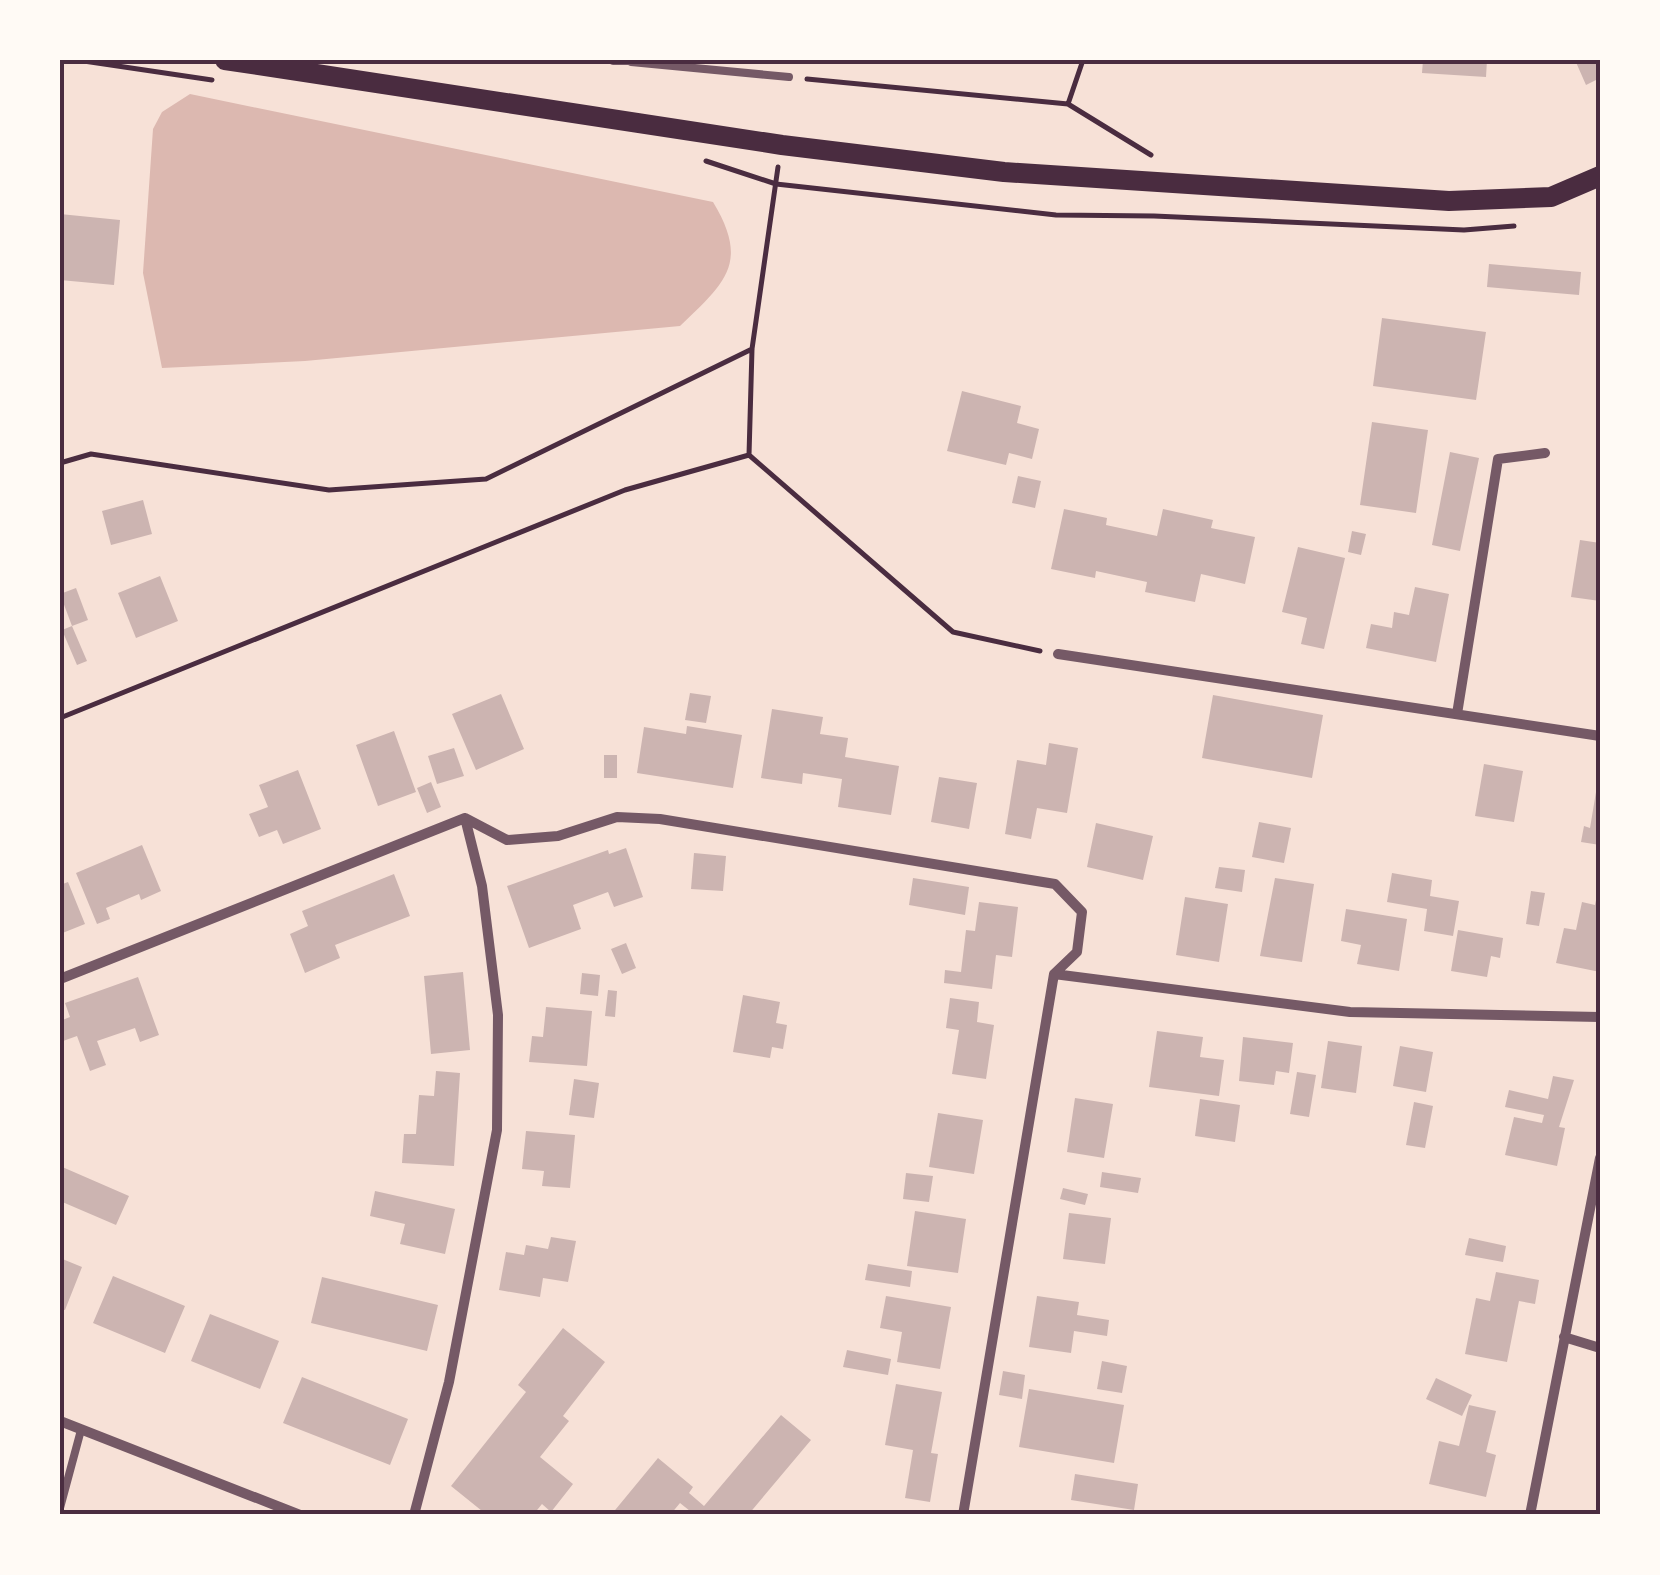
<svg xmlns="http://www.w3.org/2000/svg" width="1660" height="1575" font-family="Rubik,sans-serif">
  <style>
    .water { fill: #dcb8b0 }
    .building { fill: #ccb4b1 }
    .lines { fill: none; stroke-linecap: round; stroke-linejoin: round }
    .path { stroke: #4a2c40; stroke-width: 5 }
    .service { stroke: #755966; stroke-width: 8 }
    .minor { stroke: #755966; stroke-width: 10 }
    .secondary { stroke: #4a2c40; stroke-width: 20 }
    .neatline { fill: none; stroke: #4a2c40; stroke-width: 4 }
  </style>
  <rect width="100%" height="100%" fill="#f7e1d7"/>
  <path class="water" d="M190,94L713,202C750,263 725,283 680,326L305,361L162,368L143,273L153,129L162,112Z"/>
  <path class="building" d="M1423,60H1487L1486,77L1422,73Z
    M1575,60H1600V78L1586,85Z
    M60,214L120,220L114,285L60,280Z
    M1489,264L1581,272L1579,295L1487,287Z
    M1382,318L1486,332L1476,400L1373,386Z
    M962,391L1021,406L1017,423L1039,429L1032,459L1009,453L1006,465L947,451Z
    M1372,422L1428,430L1416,513L1360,505Z
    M1450,452L1479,458L1460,551L1432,545Z
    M1018,476L1041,481L1035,508L1012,503Z
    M143,500L152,534L111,545L102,511Z
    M1064,509L1107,518L1106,525L1157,536L1163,509L1213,520L1211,528L1255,537L1245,584L1201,574L1195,602L1145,592L1147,582L1096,571L1095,578L1051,569Z
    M1352,531L1366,534L1361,555L1348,552Z
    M1580,540L1600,543V601L1571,597Z
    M1298,547L1345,558L1324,649L1301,644L1307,618L1282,612Z
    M160,576L178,621L136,638L118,593Z
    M1415,587L1449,594L1436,662L1366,648L1371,624L1392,628L1394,612L1409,615Z
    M76,588L88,620L72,626L87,661L77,665L62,630L72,626L60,594Z
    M690,693L711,696L706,723L685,720Z
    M501,694L524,749L476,770L452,714Z
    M1213,695L1323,715L1312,778L1202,758Z
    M772,709L823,717L820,734L848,738L845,757L899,766L891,815L838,807L842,779L803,773L802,784L761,778Z
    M687,726L742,735L733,788L637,773L644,727L686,734Z
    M394,731L416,792L378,806L356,745Z
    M1049,743L1078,748L1067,813L1037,808L1031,839L1005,834L1017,760L1046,765Z
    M454,748L464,776L437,784L428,756Z
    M604,755H617V778H604Z
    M1484,764L1523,771L1514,822L1475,816Z
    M298,770L321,829L283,844L277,830L259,837L249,814L268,807L259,785Z
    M939,777L977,783L969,829L931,822Z
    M1598,780L1600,781V845L1581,842L1584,826L1590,828Z
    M431,782L441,807L427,813L417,788Z
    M1259,822L1291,828L1284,863L1252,857Z
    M1096,823L1153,836L1143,880L1087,867Z
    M142,845L161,891L141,900L139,894L106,908L110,919L97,924L76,873Z
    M626,848L643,897L614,907L608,892L573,905L581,929L529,948L507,886L608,850L609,854Z
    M694,853L726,856L723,891L691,889Z
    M1219,867L1245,870L1242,892L1215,888Z
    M1392,873L1432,880L1430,896L1459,901L1453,936L1424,931L1427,909L1387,902Z
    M394,874L410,916L335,945L340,958L305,973L290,934L308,926L302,911Z
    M913,878L969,887L965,915L909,905Z
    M1275,878L1314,884L1302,962L1260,956Z
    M68,882L85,924L60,934V885Z
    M1598,890L1600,972L1556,963L1564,928L1576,930L1582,902L1595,905Z
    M1531,891L1545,893L1539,926L1526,924Z
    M1185,897L1228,904L1219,962L1176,955Z
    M979,902L1018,907L1012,957L996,955L992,989L944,983L945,970L961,972L966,930L975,931Z
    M1346,909L1407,919L1399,971L1357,964L1361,945L1341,941Z
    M1458,930L1503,938L1500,958L1491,956L1487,977L1451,971Z
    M626,943L636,968L622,974L611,949Z
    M463,972L470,1050L431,1054L424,976Z
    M582,973L600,975L598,996L580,994Z
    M138,977L159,1035L140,1042L135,1028L97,1041L106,1065L90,1071L77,1036L63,1041L60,1021L70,1017L65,1003Z
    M608,990L617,991L615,1017L605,1016Z
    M743,995L780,1002L776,1023L787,1025L783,1049L772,1047L770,1058L733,1052Z
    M950,998L979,1002L977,1022L994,1025L986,1079L952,1074L959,1030L946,1028Z
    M546,1007L592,1011L587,1066L529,1062L532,1036L543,1037Z
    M1157,1031L1203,1037L1200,1057L1224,1060L1219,1096L1149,1087Z
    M1243,1037L1293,1043L1289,1073L1276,1071L1274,1085L1239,1081Z
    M1328,1041L1362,1046L1356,1093L1321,1088Z
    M1400,1046L1433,1052L1426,1092L1393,1086Z
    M436,1071L460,1073L454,1166L402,1163L404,1134H416L419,1095L434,1096Z
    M1297,1072L1316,1075L1309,1117L1290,1114Z
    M1553,1076L1574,1080L1559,1127L1565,1128L1557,1166L1505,1155L1514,1117L1542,1123L1544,1115L1505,1107L1509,1090L1548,1099Z
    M574,1079L599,1083L594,1118L569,1115Z
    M1075,1098L1113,1104L1104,1158L1067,1152Z
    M1200,1099L1240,1105L1235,1142L1195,1136Z
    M1414,1102L1433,1106L1425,1148L1406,1145Z
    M938,1113L983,1120L974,1174L929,1167Z
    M526,1131L575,1135L570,1188L542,1186L544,1171L522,1169Z
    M60,1166L129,1196L116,1225L60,1201Z
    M1102,1172L1141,1178L1138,1193L1100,1187Z
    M906,1173L933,1176L929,1202L903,1199Z
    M1063,1188L1088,1194L1085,1205L1060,1199Z
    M375,1191L455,1209L445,1254L400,1244L405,1224L370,1216Z
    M915,1211L966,1219L958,1273L907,1266Z
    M1069,1213L1111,1218L1105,1264L1063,1259Z
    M551,1237L576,1241L568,1282L543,1278L540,1297L499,1290L506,1252L524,1255L526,1245L548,1249Z
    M1469,1238L1506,1246L1503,1262L1465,1255Z
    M60,1258L82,1267L65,1310L60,1309Z
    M868,1264L912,1271L910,1287L865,1280Z
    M1496,1272L1539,1280L1535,1304L1519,1301L1507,1362L1465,1354L1476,1298L1490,1301Z
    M113,1276L185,1306L165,1353L93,1323Z
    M322,1277L438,1305L427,1351L311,1323Z
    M886,1296L951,1307L940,1369L897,1362L902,1332L880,1328Z
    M1037,1296L1079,1302L1077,1315L1109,1320L1107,1336L1074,1331L1071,1353L1029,1347Z
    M210,1314L279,1341L260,1389L191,1361Z
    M563,1328L605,1362L563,1416L569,1421L540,1457L573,1484L551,1512L542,1504L533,1515H487L451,1486L526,1392L518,1385Z
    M847,1350L891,1359L888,1375L843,1367Z
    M1102,1361L1127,1366L1122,1393L1097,1389Z
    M1003,1371L1025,1375L1022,1399L999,1395Z
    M302,1377L408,1419L390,1465L283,1423Z
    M1436,1378L1472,1395L1462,1416L1426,1399Z
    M896,1384L942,1392L931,1453L938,1454L930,1502L905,1498L913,1450L885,1445Z
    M1029,1389L1124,1405L1114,1463L1019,1447Z
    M1469,1405L1496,1411L1486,1452L1496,1455L1486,1497L1429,1484L1439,1441L1459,1446Z
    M781,1415L811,1440L748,1515H695L680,1503L670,1515H611L658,1458L693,1487L689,1493L704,1506Z
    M1075,1474L1138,1484L1134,1510L1071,1500Z"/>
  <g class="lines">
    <path class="path" d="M77,60L212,80
      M807,79L1068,104L1083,60
      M1068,104L1151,155
      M706,161L776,184L1056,215L1154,216L1464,230L1514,226
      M778,167L752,349L749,455L953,632L1040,651
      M60,463L91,454L329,490L486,479L752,349
      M60,718L625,490L749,455"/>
    <path class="service" d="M631,62L789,77
      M60,1508L81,1430"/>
    <path class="minor" d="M613,60H632
      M1058,654L1600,736
      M1457,714L1498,459L1545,453
      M1054,974L1350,1012L1600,1017
      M60,979L465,818L507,840L558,836L617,817L660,819L1055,884L1082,912L1077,952L1054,974L963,1515
      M1564,1337L1600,1348
      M60,1421L300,1515
      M414,1515L449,1382L497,1130L498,1015L482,886L465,818
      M1530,1515L1600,1158"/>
    <path class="secondary" d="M225,60L782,145L1004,172L1449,201L1551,197L1600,176"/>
  </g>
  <rect width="1660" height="1575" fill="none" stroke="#fffaf5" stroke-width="125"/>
  <rect x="62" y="62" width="1536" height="1450" class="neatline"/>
</svg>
